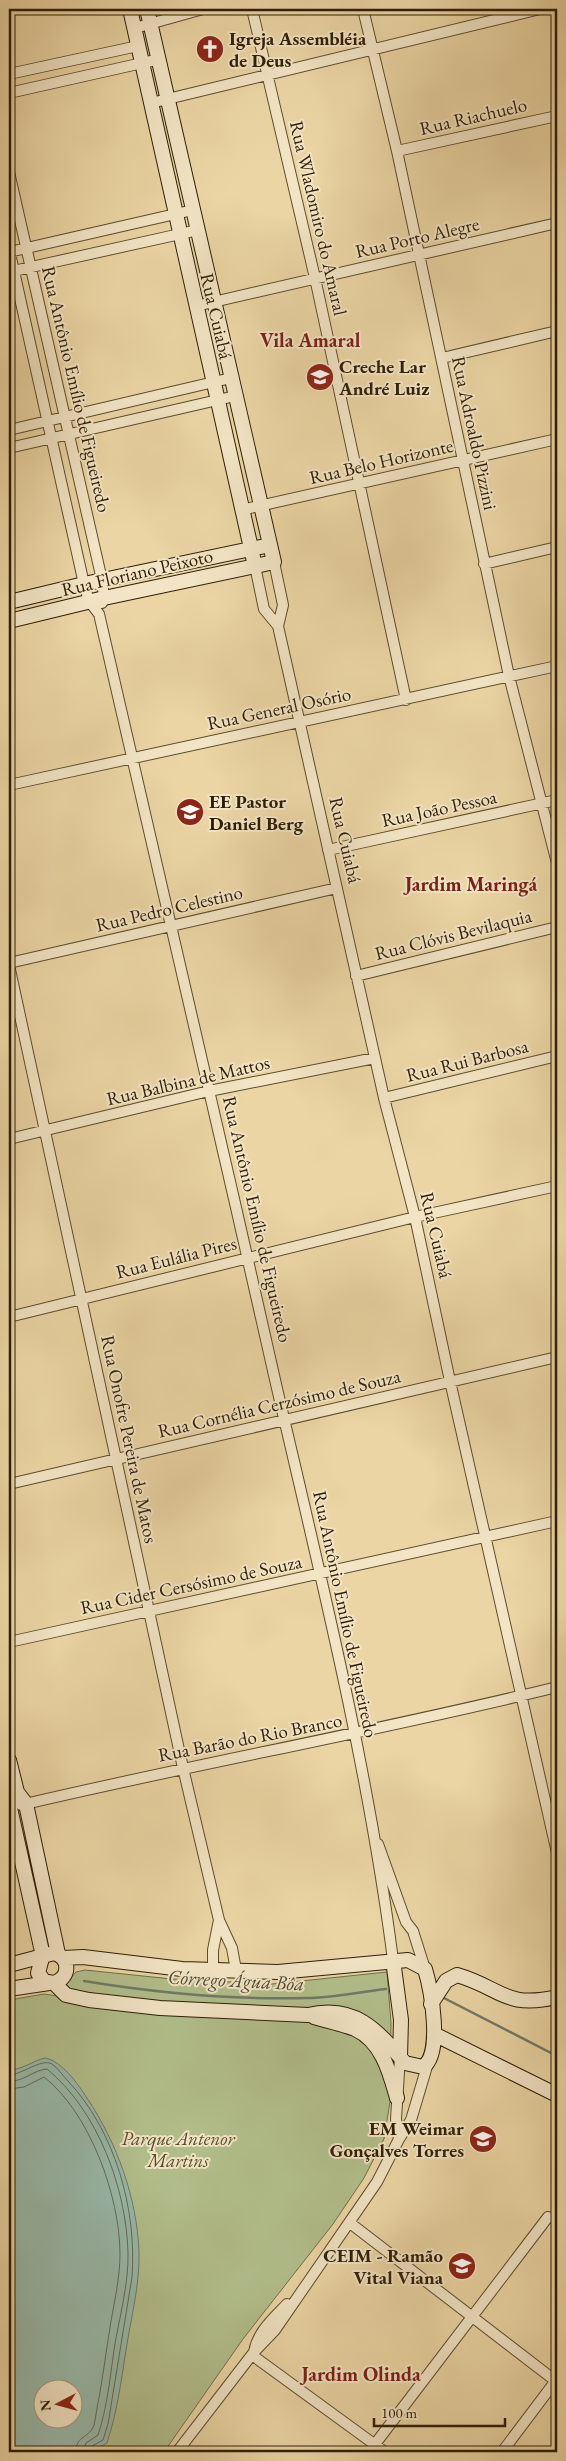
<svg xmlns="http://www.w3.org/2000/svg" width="566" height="2461" font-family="'EB Garamond',serif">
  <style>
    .green { fill: #b1be8b; stroke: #706e48; fill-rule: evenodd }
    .water { fill: #98b8a8; stroke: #6e7a67; fill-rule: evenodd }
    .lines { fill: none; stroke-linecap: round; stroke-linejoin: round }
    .shore { stroke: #636b57; stroke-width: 1 }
    .stream { stroke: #6e7a67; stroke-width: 2.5 }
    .street-casing { stroke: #5d4c2e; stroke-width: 12 }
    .secondary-casing { stroke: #2e1e06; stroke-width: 16 }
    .street { stroke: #f2e4c4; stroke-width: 10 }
    .secondary { stroke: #f2e4c4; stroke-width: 14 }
    .labels { text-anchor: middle; stroke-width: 4; stroke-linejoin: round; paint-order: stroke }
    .poi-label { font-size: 19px; font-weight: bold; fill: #2e1e06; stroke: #f2e4c4; text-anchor: start }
    .street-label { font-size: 19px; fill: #2e1e06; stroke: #f2e4c4 }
    .park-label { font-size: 19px; font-style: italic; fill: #554e2e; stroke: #f2e4c4 }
    .neighbourhood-label { font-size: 20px; font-weight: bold; fill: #7a1f14; stroke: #f2e4c4 }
    .water-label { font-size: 20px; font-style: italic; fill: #4e4c37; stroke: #f2e4c4 }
  </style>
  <rect width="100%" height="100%" fill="#ebd5a4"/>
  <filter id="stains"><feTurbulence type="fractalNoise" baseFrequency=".004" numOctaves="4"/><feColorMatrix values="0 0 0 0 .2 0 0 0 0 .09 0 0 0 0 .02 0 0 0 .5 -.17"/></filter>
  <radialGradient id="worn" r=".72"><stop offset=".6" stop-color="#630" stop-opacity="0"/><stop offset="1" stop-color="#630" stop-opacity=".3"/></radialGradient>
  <path class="green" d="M85,1970L172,1979L272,1984L387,1972L391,2023L390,2102L384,2139L364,2178L333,2224L243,2339L164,2452H9V2000L44,1994L65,1997L63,1987L76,1972ZM42,2388H72V2418H42Z"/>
  <path class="water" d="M45,2058C62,2061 78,2084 87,2098C117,2143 137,2198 139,2252C140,2284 131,2318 126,2350C121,2382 117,2413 107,2443L91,2452H9V2070C22,2070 32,2061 45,2058ZM42,2388H72V2418H42Z"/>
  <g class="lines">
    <path class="shore" d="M9,2075C22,2075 41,2058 52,2064C58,2068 63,2076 68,2081C115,2131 137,2209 132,2277L108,2424L103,2440L92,2446L90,2452
      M9,2081C24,2082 33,2070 47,2069C98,2111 126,2188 128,2252C129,2284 119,2318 114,2350C110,2378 107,2408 98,2435L86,2443L83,2452
      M9,2089L24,2087L44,2077C90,2113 120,2197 120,2254C120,2276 115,2299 111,2321C106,2352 102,2384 96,2414C95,2419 95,2425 92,2429C86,2439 76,2436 76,2452"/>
    <path class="stream" d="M84,1981C157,1993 232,2000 306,1998C332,1998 359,1992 386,1989
      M440,1996L557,2056"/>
    <defs>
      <path id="street" d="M252,9L315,278L406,700
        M363,9L397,151L509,676L557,863
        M135,28L203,9
        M9,74L138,46
        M9,93L160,59
        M151,103L540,9
        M397,151L557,116
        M9,172L102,580L104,598L102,603
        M9,249L84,584L89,601L99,614C159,870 218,1127 276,1384C320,1574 368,1766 393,1960
        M9,252L193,210
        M9,272L198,230
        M196,306L557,223
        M442,358L557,331
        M9,430L231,378
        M9,448L235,396
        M241,510L557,439
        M274,562L283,605L278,626L384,1098L415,1217L450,1381L557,1853
        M484,564L557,547
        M255,566L264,609L278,626
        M9,785L557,666
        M328,850L557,800
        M9,963L337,888
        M9,965L183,1768L219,1920L232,1948L236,1970
        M356,976L557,927
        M384,1098L557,1056
        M9,1139L209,1091L375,1058
        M9,1317L415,1217L557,1186
        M9,1484L557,1357
        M9,1642L557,1521
        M21,1805C199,1763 379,1731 557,1687
        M378,1844L406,1922L413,1931L425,1969
        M213,1970V1950L219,1920
        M399,2139L396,2119L400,2057
        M350,2223L557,2382
        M254,2352C258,2331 273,2319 287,2304
        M252,2355L385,2452
        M177,2452L254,2352L275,2330L377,2182L399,2139L411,2120L428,2063
        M369,2452L548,2217
        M502,2452L557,2379"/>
      <path id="secondary" d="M130,9L255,566
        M9,602L84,584L270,545
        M9,621L104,598L274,562L147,9
        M9,1760L17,1792L26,1804L58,1954
        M17,1792L10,1808L43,1956
        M393,1960L401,2020L400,2057
        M9,1965L54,1953C71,1958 70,1978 54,1983L44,1981L38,1973L42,1958
        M54,1983L66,1995L89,2000L160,2008L308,2015C355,2004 377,2030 405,2063L423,2067C443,2054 431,1989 425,1969L408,1960L278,1972L182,1969L83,1957L63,1958
        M9,1989L49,1983
        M431,2004L446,1981L457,1975C502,1988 504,2009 557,1997
        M314,2017C327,2021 342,2024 355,2029C382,2041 390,2073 397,2098
        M434,2034L557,2095"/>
    </defs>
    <use href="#street" class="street-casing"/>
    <use href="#secondary" class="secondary-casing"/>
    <use href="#street" class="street"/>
    <use href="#secondary" class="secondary"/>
  </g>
  <defs>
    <symbol id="church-disc" viewBox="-11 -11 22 22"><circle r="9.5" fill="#8f2418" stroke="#f2e4c4"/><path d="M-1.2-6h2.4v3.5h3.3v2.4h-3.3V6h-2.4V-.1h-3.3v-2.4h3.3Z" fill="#fff"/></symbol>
    <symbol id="school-disc" viewBox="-11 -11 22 22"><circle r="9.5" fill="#8f2418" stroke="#f2e4c4"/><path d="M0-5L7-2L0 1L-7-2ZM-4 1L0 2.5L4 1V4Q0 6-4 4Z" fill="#fff"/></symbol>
  </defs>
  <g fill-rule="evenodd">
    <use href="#church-disc" x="194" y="33" width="32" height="32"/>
    <use href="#school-disc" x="304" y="361" width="32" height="32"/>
    <use href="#school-disc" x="174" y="796" width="32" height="32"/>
    <use href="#school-disc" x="467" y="2123" width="32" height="32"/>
    <use href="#school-disc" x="446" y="2250" width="32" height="32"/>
  </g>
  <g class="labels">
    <g class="poi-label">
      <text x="229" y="45">Igreja Assembléia<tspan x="229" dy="22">de Deus</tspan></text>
      <text x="339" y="373">Creche Lar<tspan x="339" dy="22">André Luiz</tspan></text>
      <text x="209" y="808">EE Pastor<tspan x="209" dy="22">Daniel Berg</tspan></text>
      <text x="464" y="2135" text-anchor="end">EM Weimar<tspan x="464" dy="22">Gonçalves Torres</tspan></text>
      <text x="443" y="2262" text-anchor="end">CEIM - Ramão<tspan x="443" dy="22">Vital Viana</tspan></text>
    </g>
    <g class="street-label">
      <text transform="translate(473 116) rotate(-13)" y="7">Rua Riachuelo</text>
      <text transform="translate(319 218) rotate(77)" y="7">Rua Wladomiro do Amaral</text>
      <text transform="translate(417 237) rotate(-13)" y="7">Rua Porto Alegre</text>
      <text transform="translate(217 316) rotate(77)" y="7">Rua Cuiabá</text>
      <text transform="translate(77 389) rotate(77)" y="7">Rua Antônio Emílio de Figueiredo</text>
      <text transform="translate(475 433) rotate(78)" y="7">Rua Adroaldo Pizzini</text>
      <text transform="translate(381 461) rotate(-13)" y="7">Rua Belo Horizonte</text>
      <text transform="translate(137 572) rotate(-13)" y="7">Rua Floriano Peixoto</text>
      <text transform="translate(279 708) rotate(-12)" y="7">Rua General Osório</text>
      <text transform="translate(439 808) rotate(-12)" y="7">Rua João Pessoa</text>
      <text transform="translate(346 840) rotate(77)" y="7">Rua Cuiabá</text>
      <text transform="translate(169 908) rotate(-13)" y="7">Rua Pedro Celestino</text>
      <text transform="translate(453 934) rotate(-14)" y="7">Rua Clóvis Bevilaquia</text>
      <text transform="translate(467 1060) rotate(-14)" y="7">Rua Rui Barbosa</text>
      <text transform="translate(188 1080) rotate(-13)" y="7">Rua Balbina de Mattos</text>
      <text transform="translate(258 1219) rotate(77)" y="7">Rua Antônio Emílio de Figueiredo</text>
      <text transform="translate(437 1235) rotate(77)" y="7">Rua Cuiabá</text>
      <text transform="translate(176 1257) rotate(-14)" y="7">Rua Eulália Pires</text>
      <text transform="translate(279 1403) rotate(-13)" y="7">Rua Cornélia Cerzósimo de Souza</text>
      <text transform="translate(130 1439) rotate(78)" y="7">Rua Onofre Pereira de Matos</text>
      <text transform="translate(191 1584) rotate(-12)" y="7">Rua Cider Cersósimo de Souza</text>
      <text transform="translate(346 1614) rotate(78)" y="7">Rua Antônio Emílio de Figueiredo</text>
      <text transform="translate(250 1737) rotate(-11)" y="7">Rua Barão do Rio Branco</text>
    </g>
    <g class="park-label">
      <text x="178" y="2145">Parque Antenor<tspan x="178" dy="22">Martins</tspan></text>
    </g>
    <g class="neighbourhood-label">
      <text x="310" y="347">Vila Amaral</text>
      <text x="471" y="891">Jardim Maringá</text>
      <text x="361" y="2381">Jardim Olinda</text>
    </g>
    <g class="water-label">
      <text transform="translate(236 1980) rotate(3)" y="7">Córrego Água Bôa</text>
    </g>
  </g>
  <rect width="566" height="2461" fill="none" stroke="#ebd5a4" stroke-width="30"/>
  <rect x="10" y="10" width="546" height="2441" fill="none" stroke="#2e1e06" stroke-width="2.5"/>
  <rect x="15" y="15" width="536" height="2431" fill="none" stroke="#2e1e06"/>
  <g transform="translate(58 2404) rotate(264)"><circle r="24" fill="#f2e4c4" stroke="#a49578"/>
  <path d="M0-4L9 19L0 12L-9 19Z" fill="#8f2418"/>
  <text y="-8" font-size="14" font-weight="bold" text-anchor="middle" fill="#2e1e06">N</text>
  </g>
  <path d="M374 2418v8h131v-8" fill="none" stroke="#2e1e06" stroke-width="2.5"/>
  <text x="381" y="2418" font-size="15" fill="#2e1e06" stroke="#f2e4c4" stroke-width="4" paint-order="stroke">100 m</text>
  <rect width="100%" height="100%" filter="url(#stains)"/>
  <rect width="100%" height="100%" fill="url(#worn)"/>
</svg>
